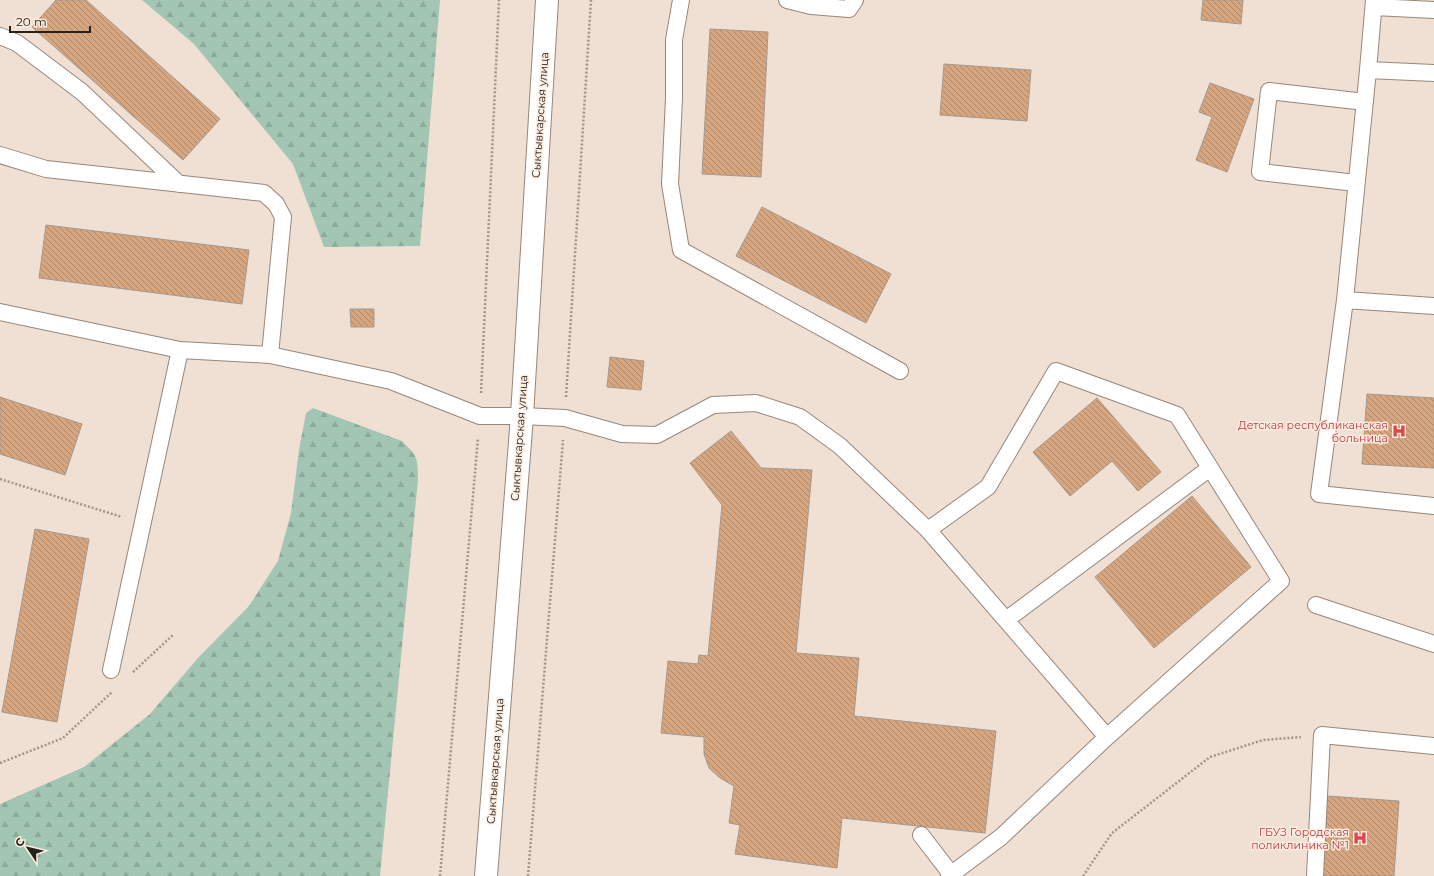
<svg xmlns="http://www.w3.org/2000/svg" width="1434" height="876" font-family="Montserrat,sans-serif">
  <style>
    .forest { fill: url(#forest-firs) }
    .building { fill: url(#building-back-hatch); stroke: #a7978b }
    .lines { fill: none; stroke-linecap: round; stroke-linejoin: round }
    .service-casing { stroke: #96877b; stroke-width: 18 }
    .secondary-casing { stroke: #96877b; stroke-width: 24 }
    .path { stroke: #a1958b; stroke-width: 2.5; stroke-dasharray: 2 2; stroke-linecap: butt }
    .service { stroke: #fff; stroke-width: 16 }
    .secondary { stroke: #fff; stroke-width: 22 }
    .labels { text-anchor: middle; stroke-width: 3; stroke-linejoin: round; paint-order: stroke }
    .street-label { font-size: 11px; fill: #27211c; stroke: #fdede0 }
    .health-label { font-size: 11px; fill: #be3a42; stroke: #fdede0; text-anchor: end }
  </style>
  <defs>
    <pattern id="forest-firs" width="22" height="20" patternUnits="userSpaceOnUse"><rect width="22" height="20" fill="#a2c6b3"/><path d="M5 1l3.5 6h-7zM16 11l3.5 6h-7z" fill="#8caa99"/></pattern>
    <pattern id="building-back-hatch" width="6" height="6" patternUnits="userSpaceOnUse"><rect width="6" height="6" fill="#d6a680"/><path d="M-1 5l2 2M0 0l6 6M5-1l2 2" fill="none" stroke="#ae8768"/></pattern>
  </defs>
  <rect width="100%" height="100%" fill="#f0dfd3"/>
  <path class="forest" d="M142,0H440L420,246L324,247L293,164L194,44Z
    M313,408L402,441C417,456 418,457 418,479L380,876H0V804L84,767L150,714L198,658L249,606L278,561L291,513L299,450L306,413Z"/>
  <path class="building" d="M56,0H86L220,119L183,160L32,27Z
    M1203,0H1243L1241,24L1201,20Z
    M710,29L768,32L761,177L702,174Z
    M944,64L1031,70L1027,121L940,115Z
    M1210,83L1254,99L1227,172L1196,160L1212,117L1199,112Z
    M762,207L891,274L866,323L736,256Z
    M46,225L249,250L242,304L39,278Z
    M350,309H374V327H351Z
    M610,357L644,361L641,390L607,387Z
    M1367,394L1434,398V468L1362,464Z
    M0,397L82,424L65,475L0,454Z
    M1097,398L1161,472L1138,491L1112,461L1070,496L1033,452Z
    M731,431L761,468L812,470L796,653L859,658L854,716L996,731L985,833L842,818L837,868L735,854L740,825L729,823L734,786L720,778L709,768L704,754V737L661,733L668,661L698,664L699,655L708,656L722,505L690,463Z
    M1192,496L1251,567L1154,648L1095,577Z
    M35,529L89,539L57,722L2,712Z
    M1327,796L1399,801L1394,876H1322Z"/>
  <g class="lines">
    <defs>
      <path id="service" d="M681,0L674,40V98L670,184L681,250L900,371
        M787,0L811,6L849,9L855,0
        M1374,0L1368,70L1345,300L1319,494L1434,506
        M1374,7L1434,10
        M0,36L17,43L82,92L179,184
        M1368,70L1434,73
        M0,155L46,169L264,193L276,204L283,217L270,355
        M1356,183L1260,172L1269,91L1365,102
        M1345,300L1434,306
        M0,312L180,350L270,355L391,381L480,416H522L565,418L622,434L657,435L713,405L756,403L800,417L840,446L928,530L1107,737
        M928,530L988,487L1056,371L1177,415L1281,581L1107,737L1001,837L949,876
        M1316,605L1434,644
        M1006,620L1210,468
        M111,670L180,350
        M921,835L951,874
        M1315,876L1322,735L1434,746"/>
      <path id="secondary" d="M486,876L522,416L547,0"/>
    </defs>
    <use href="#service" class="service-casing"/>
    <use href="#secondary" class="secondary-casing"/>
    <path class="path" d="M481,393L499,0
      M566,397L591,0
      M0,479L122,517
      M133,672L173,635
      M0,763L63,738L112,692
      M440,876L478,438
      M528,876L563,440
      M1083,876L1112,833L1210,757L1263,740L1301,737"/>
    <use href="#service" class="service"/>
    <use href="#secondary" class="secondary"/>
  </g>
  <defs>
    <symbol id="hospital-bare" viewBox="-9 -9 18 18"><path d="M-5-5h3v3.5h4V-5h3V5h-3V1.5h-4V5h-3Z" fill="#e0444e" stroke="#fdede0" stroke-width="2.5" paint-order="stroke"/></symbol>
  </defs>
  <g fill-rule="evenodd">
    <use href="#hospital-bare" x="1389" y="421" width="20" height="20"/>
    <use href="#hospital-bare" x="1350" y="828" width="20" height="20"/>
  </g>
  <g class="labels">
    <g class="street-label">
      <text transform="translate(540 115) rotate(-86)" y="4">Сыктывкарская улица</text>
      <text transform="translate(519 438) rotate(-86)" y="4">Сыктывкарская улица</text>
      <text transform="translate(495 761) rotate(-86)" y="4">Сыктывкарская улица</text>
    </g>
    <g class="health-label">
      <text x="1388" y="429">Детская республиканская<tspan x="1388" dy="13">больница</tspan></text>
      <text x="1349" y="836">ГБУЗ Городская<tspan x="1349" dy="13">поликлиника №1</tspan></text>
    </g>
  </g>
  <g transform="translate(28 848) rotate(305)" stroke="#fdede0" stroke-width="3" paint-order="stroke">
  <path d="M0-3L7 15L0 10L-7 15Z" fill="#27211c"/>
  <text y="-6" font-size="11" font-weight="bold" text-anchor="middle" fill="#27211c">С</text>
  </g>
  <path d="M10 26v6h80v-6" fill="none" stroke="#27211c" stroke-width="2"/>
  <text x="16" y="26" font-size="12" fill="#27211c" stroke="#fdede0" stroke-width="3" paint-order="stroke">20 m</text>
</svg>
